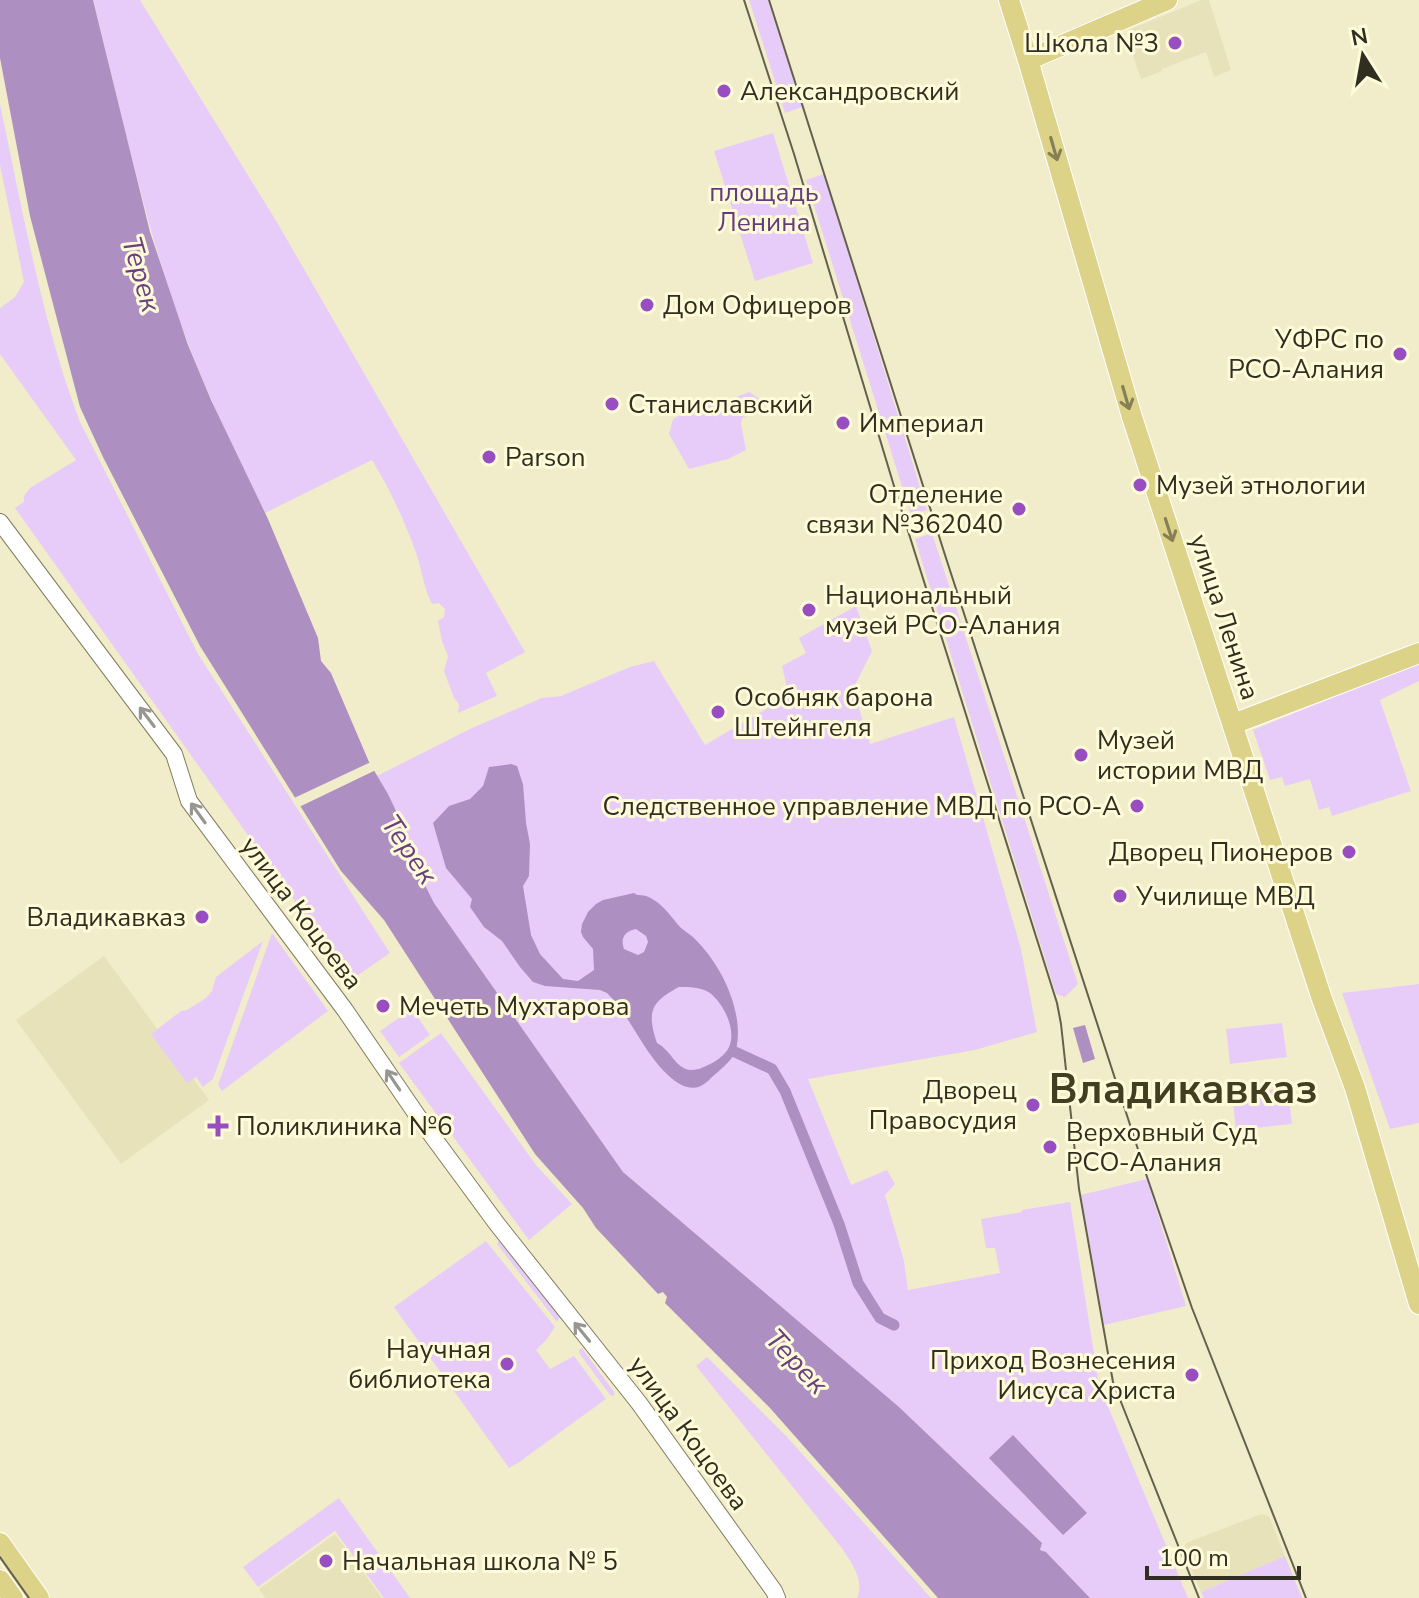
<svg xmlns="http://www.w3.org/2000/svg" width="1419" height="1598" font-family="'Nunito Sans',sans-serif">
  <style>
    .built { fill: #e7e2ba }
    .green { fill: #e7ccf9 }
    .water { fill: #ae8fc2; fill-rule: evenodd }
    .pier { fill: #f1edcb }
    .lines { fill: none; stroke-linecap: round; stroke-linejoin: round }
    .canal { stroke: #ae8fc2; stroke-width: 11 }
    .minor-casing { stroke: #807c5e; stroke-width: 18 }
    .major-casing { stroke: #fff; stroke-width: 22 }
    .minor { stroke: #fff; stroke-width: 16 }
    .major { stroke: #ddd388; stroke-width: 20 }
    .tram { stroke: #63614e; stroke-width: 2 }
    .oneway { stroke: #868054 }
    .oneway2 { stroke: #989690 }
    .poi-dot { fill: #984dc0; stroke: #fffbd9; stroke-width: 3 }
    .labels { text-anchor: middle; stroke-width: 6; stroke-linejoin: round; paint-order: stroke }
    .poi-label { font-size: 26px; fill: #302e21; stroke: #fffbd9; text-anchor: start }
    .park-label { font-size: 26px; fill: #643b7c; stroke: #fffbd9 }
    .street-label { font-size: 26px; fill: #302e21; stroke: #fffbd9 }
    .water-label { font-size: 28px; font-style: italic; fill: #683f7f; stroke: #fffbd9 }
    .town-label { font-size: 42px; font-weight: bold; fill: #413e21; stroke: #fffbd9 }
  </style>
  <rect width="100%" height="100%" fill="#f1edcb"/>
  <path class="built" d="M1201,0H1209L1231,70L1214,77L1206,52L1162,69V71L1141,79L1126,35L1129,30Z
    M104,956L209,1100L121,1164L16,1020Z
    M1261,1514L1269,1516L1285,1556L1201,1592L1183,1550L1186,1543Z
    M335,1534L382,1598H265L259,1589Z"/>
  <path class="green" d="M93,0H140L278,224L525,652L486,673L497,696L458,713L459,704L454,698L444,671L448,656L442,641L438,621L444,617L445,609L439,603L432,604C423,587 422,568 415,550C403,517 390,490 372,460L265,513C238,458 211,403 189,346C146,234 123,116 93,0Z
    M749,0H768L802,107L785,113Z
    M0,104C22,208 42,322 80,422L198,654L390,953L351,980L15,508L24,502V496L30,488L76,460L0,354V308L15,297L24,282L0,165Z
    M773,133L813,263L755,281L714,151Z
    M824,174L927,510L911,515L806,180Z
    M749,392L763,401L754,412L742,418L741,424L746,450L728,459L689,469L669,434L673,419L711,399L728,400Z
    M932,533L1078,984L1065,997L1056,994L915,539Z
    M856,606L872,651L853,689L870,744L954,717L1021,949L1037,1032L975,1050L808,1079L851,1185L887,1170L895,1184L885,1195L904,1261L908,1290L1000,1273L995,1248H986L981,1219L1022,1212V1210L1070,1202L1099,1385L1188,1598H1090L1046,1552L1040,1550L1042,1543L899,1407L623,1172L434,903L414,863L388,794L377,776L472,728L542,698L561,696L630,667L654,661L705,745L778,702L789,698L782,666L806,653L799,638Z
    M1419,662V681L1380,700L1411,791L1332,816L1329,807L1319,810L1310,779L1285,786L1282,777L1270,780L1253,730Z
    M272,933L328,1011L222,1091L218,1085Z
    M263,941L213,1079L203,1087L196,1077L187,1083L151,1034L181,1011L187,1010L206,998L212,991L216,977Z
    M1419,984V1123L1390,1129L1342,993Z
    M412,1009L430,1035L399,1057L380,1031Z
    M1282,1023L1287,1057L1230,1064L1226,1029Z
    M441,1033L536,1165L572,1204L529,1240L399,1063Z
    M1288,1088L1292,1124L1236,1130L1232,1094Z
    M1147,1179L1186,1306L1104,1325L1081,1195Z
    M499,1240L560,1316L557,1322L497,1244Z
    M486,1241L555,1327L547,1339L536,1350L550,1369L574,1356L606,1399L518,1463L509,1468L394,1307Z
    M582,1348L614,1392V1396L610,1395L579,1353V1350Z
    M707,1357L787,1437L931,1598H857C865,1580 851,1562 841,1547L696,1366Z
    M339,1498L410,1598H384L335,1531L258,1587L243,1567Z
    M1285,1556L1302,1598H1204L1201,1592Z"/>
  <path class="water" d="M0,0H93L150,232L188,345L211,400L268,519L318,638L321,661L331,673L369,762L388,794L396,811L414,863L434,903L623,1172L899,1407L1042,1543L1040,1550L1046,1552L1090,1598H938L770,1408L665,1303L667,1297L663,1292L658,1294L596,1228L583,1208L535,1154L384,920L341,871L200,646L103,457L80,407L30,216L0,58Z
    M511,764L517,766L523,784L526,823L530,844L529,876L523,886L531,935L540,954L563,979L578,981L594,970L593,949L583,937L581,932L582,924L588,912L596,904L603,900L634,893L637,895C656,894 669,914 680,927C684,931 690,934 694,938C721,964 745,1012 736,1050C733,1061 716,1073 708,1081C697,1091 686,1089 675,1081C645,1058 633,1019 607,993L600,990L545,986L533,982L520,967L502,941L484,927L470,907L472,899L446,868L433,823L449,806L470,799L483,786L489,767ZM636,929L646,936L648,942L644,952L638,955L624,949C620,938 625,931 636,929ZM679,987C689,987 701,987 710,993C724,1004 738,1032 728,1049C724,1056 715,1062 708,1065C703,1068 696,1070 690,1070C675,1068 671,1050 657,1043C647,1013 650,1002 679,987Z
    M1085,1025L1095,1059L1083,1063L1073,1028Z
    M1013,1435L1087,1513L1063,1535L989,1458Z"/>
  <path class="pier" d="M373,761L378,769L297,808L292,799Z"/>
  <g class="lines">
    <path class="canal" d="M735,1052L772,1069L785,1091L839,1224L858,1283L880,1318L894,1325"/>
    <defs>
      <path id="minor" d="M0,522L174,754L189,801L345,1010L419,1118L497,1224L639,1403L774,1591L777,1598"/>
      <path id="major" d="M1009,0L1028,60L1132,417L1322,999L1355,1088L1419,1304
        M1028,60L1167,0
        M1233,724L1419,653
        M0,1543L39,1598
        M0,1580L13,1598"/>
    </defs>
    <use href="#minor" class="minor-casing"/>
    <use href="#major" class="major-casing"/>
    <use href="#minor" class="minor"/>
    <use href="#major" class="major"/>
    <path class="tram" d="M744,0L794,154L897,496L1057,1003L1061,1024L1079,1189L1113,1382L1199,1598
      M769,0L945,555L1146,1174L1192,1308L1306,1598
      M0,1557L29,1598"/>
  </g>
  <defs><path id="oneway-shaft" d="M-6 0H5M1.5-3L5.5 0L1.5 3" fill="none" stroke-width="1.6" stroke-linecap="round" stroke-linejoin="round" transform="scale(2)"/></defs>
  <g class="oneway">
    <use href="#oneway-shaft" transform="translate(1054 149) rotate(74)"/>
    <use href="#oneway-shaft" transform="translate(1126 398) rotate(74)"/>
    <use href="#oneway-shaft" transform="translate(1169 530) rotate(72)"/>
  </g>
  <g class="oneway2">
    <use href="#oneway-shaft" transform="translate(147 717) rotate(-127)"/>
    <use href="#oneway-shaft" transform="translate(198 813) rotate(-126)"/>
    <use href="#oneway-shaft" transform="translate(393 1080) rotate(-124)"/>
    <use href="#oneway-shaft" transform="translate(582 1332) rotate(-129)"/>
  </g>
  <g class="poi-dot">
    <circle cx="1175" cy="43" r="8"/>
    <circle cx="724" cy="91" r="8"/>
    <circle cx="647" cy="305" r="8"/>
    <circle cx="1400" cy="354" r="8"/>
    <circle cx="612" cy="404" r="8"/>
    <circle cx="843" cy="423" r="8"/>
    <circle cx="489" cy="457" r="8"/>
    <circle cx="1140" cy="485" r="8"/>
    <circle cx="1019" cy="509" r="8"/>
    <circle cx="809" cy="610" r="8"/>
    <circle cx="718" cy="712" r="8"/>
    <circle cx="1081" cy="755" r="8"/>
    <circle cx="1137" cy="806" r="8"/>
    <circle cx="1349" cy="852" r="8"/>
    <circle cx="1120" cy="896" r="8"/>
    <circle cx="202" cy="917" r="8"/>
    <circle cx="383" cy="1006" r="8"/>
    <circle cx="1033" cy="1105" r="8"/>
    <path d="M214 1114h8v8h8v8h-8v8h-8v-8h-8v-8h8z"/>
    <circle cx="1050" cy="1147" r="8"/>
    <circle cx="507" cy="1364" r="8"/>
    <circle cx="1192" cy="1375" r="8"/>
    <circle cx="326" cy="1561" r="8"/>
  </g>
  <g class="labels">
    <g class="poi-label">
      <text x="1159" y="52" text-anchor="end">Школа №3</text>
      <text x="740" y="100">Александровский</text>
      <text x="663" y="314">Дом Офицеров</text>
      <text x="1384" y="348" text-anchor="end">УФРС по<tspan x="1384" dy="30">РСО-Алания</tspan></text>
      <text x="628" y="413">Станиславский</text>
      <text x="859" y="432">Империал</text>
      <text x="505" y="466">Parson</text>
      <text x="1156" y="494">Музей этнологии</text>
      <text x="1003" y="503" text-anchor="end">Отделение<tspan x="1003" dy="30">связи №362040</tspan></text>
      <text x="825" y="604">Национальный<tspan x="825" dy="30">музей РСО-Алания</tspan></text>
      <text x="734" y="706">Особняк барона<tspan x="734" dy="30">Штейнгеля</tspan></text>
      <text x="1097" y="749">Музей<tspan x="1097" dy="30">истории МВД</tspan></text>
      <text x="1121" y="815" text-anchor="end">Следственное управление МВД по РСО-А</text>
      <text x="1333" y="861" text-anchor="end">Дворец Пионеров</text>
      <text x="1136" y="905">Училище МВД</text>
      <text x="186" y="926" text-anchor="end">Владикавказ</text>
      <text x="399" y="1015">Мечеть Мухтарова</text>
      <text x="1017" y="1099" text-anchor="end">Дворец<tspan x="1017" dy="30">Правосудия</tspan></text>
      <text x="236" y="1135">Поликлиника №6</text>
      <text x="1066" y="1141">Верховный Суд<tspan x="1066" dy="30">РСО-Алания</tspan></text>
      <text x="491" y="1358" text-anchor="end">Научная<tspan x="491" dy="30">библиотека</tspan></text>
      <text x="1176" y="1369" text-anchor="end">Приход Вознесения<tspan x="1176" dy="30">Иисуса Христа</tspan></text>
      <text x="342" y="1570">Начальная школа № 5</text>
    </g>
    <g class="park-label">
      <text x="764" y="201">площадь<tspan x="764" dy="30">Ленина</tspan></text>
    </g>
    <g class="street-label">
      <text transform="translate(1225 617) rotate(72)" y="9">улица Ленина</text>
      <text transform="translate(302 913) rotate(53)" y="9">улица Коцоева</text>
      <text transform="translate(689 1433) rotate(54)" y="9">улица Коцоева</text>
    </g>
    <g class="water-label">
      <text transform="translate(142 274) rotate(74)" y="10">Терек</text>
      <text transform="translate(410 849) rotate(56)" y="10">Терек</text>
      <text transform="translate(797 1361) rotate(47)" y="10">Терек</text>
    </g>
    <g class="town-label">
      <text x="1183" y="1103">Владикавказ</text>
    </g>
  </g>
  <g transform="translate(1363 56) rotate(349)" stroke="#fffbd9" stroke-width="6" paint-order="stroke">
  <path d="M0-6L14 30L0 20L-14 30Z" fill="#302e21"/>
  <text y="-12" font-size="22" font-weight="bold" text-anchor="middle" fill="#302e21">N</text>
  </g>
  <path d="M1147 1566v12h152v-12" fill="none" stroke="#302e21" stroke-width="4"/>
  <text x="1159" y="1566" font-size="24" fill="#302e21" stroke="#fffbd9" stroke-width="6" paint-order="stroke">100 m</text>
</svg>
